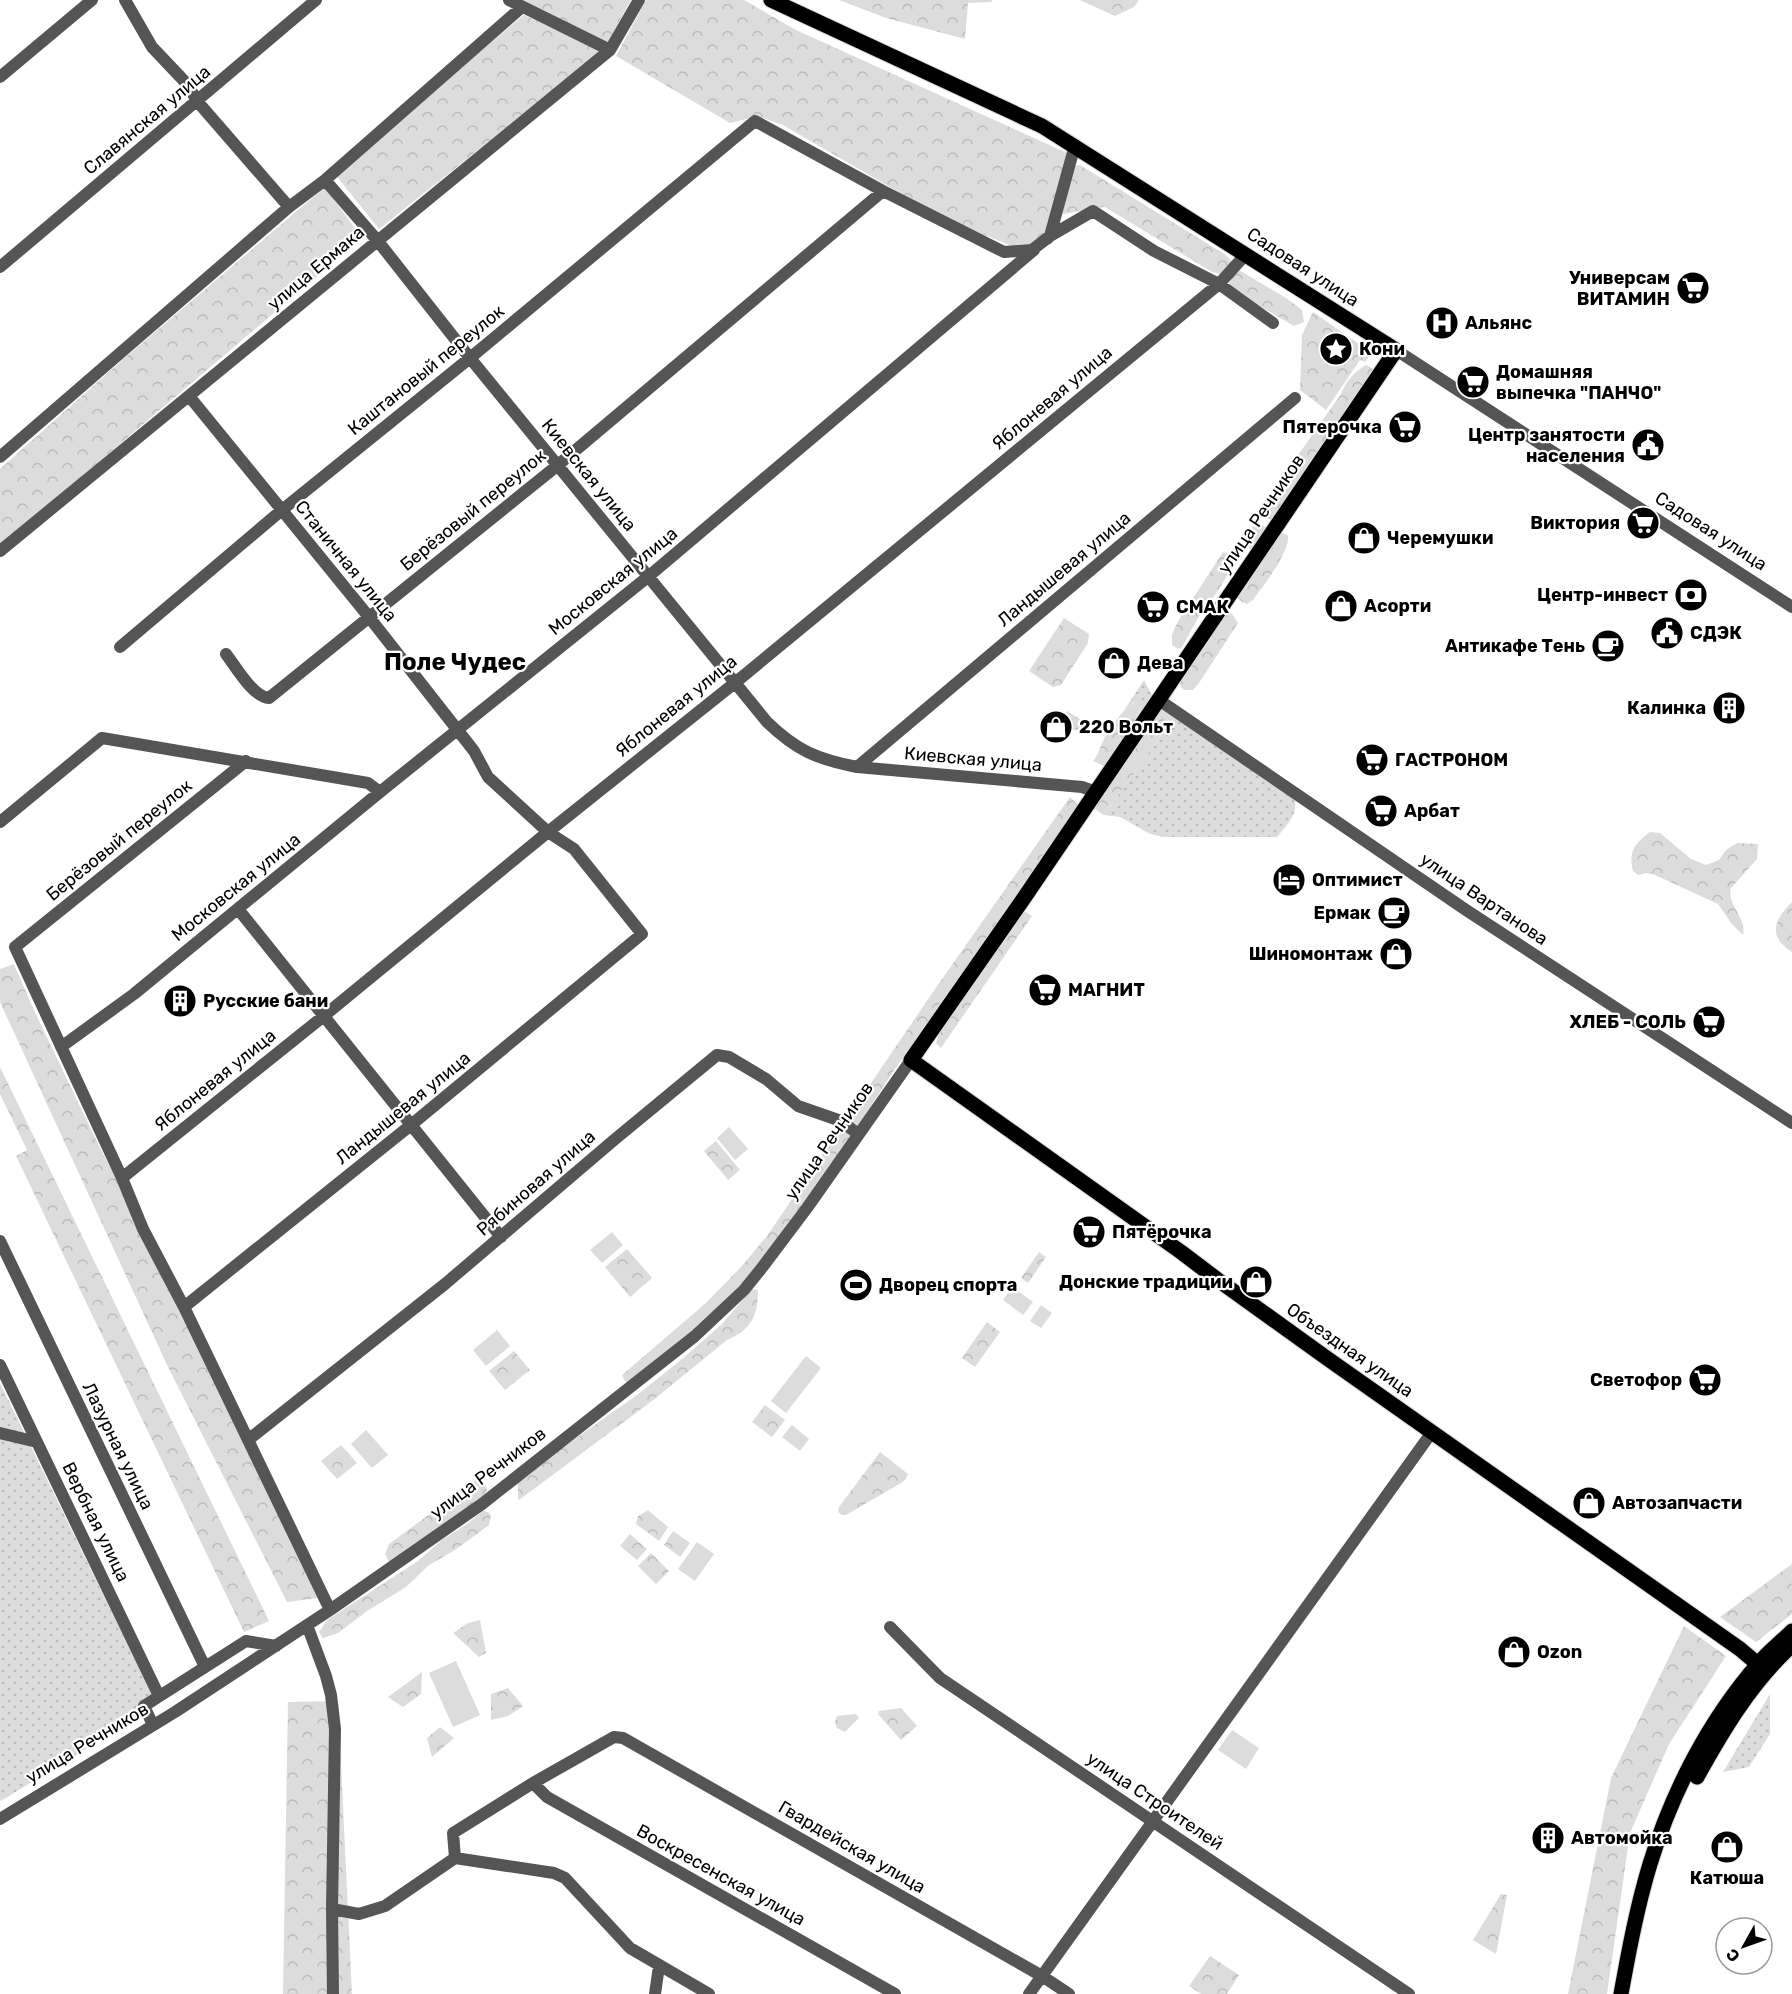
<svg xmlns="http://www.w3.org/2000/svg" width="1792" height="1994" font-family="Rubik,sans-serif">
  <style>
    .grass { fill: url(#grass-dots) }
    .forest { fill: url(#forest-crowns) }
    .pitch { fill: #dcdcdc }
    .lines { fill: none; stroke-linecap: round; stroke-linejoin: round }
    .major-casing { stroke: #dbdbdb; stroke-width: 17 }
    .minor { stroke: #555; stroke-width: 12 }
    .major { stroke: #000; stroke-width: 15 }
    .labels { text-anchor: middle; stroke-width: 4.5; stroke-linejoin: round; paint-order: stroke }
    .street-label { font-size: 18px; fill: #000; stroke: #fff }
    .poi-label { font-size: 18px; font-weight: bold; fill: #000; stroke: #fff; text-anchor: start }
    .district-label { font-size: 24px; font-weight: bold; fill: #000; stroke: #fff }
  </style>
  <defs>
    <pattern id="grass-dots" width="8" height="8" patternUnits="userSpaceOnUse" patternTransform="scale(1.5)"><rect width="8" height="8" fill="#dcdcdc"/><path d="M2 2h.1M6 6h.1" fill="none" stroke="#bbb" stroke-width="1.8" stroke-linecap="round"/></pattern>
    <pattern id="forest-crowns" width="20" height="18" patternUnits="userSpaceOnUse" patternTransform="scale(1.5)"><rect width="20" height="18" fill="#dcdcdc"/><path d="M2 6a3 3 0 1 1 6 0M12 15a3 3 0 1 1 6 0" fill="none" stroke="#bbb"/></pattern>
  </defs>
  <rect width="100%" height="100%" fill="#fff"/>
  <path class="grass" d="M1144,680L1153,697L1138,720L1136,718L1141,707L1134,702L1123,712Z
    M1067,711L1083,721L1085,720L1091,724L1090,726L1076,730H1067L1070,725L1062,719Z
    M1175,716L1294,798C1300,813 1286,826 1277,837H1164L1150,834L1120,817L1104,815Z
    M0,1383L157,1705L1,1801L0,1800Z
    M1770,1694V1734L1749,1767L1723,1772Z"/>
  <path class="forest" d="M518,0H631L607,43Z
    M646,0H744L796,30L1067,153L1045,236L1028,246H1012L965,227L919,204L783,125L758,116L730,123L616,56Z
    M839,0H993L991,2L968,3L965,39L886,18Z
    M1080,0H1139L1134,7L1115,16Z
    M524,15L602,51L379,229L334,173Z
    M1080,165L1226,255L1233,263L1221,274L1212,272L1105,207C1089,208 1078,212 1063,214L1065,190L1071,166Z
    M325,187L362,238L0,546V469L120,362Z
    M1239,270L1286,298L1302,310L1304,322L1294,326L1241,295L1229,285L1232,276Z
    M1313,312L1372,353L1365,362L1360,360L1326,410L1300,390L1302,335Z
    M1366,365L1372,368L1373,375L1280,513L1272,519L1263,518L1262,511L1270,495L1341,394C1347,380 1353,373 1366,365Z
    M1260,523L1267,529L1251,550L1245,545C1245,537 1250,530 1255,524Z
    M1282,532L1288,536C1290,552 1263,586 1253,600L1247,604L1242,602L1238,598V593Z
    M1223,552L1231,554L1236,561L1219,589L1198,618L1182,647L1178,649L1172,645V635L1177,623Z
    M1226,612L1232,614L1238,623L1199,683L1193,690H1184L1180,686L1181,680Z
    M1064,618L1089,634L1088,643L1061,685L1053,687L1029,671Z
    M1141,700V707L1136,717L1138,720L1110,760L1104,766L1093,761C1099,754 1099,749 1103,741C1109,728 1127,703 1141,700Z
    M1159,706L1175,716L1104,815L1090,806Z
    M1070,797L1078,805L1018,894L893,1072L825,1176L760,1265L693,1333L630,1384L625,1381L622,1375L706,1303L741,1267L767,1236L935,989Z
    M1650,832L1660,833L1691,859L1706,865L1719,860L1726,850L1737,843L1758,844L1757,859L1731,888C1726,905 1747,917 1743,935L1731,923L1718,904L1655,875L1646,873L1638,875L1633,871C1628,852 1635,843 1650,832Z
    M1792,902V952C1767,936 1774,920 1792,902Z
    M1026,912L1032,916L941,1048L936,1043L939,1034L955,1008L1018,913Z
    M14,964L32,1006L99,1146L171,1285L295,1545L318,1598L287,1602L168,1367L0,1002V969Z
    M0,1067L269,1621L244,1632L16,1156L27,1150L0,1094Z
    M716,1141L740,1170L728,1180L704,1151Z
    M627,1249L652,1278L630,1297L605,1267Z
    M1039,1252L1046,1257L1028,1283L1021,1278Z
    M752,1289L758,1290C758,1316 751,1330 727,1340L652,1401L519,1500L518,1498V1483L558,1451L641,1392L682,1359L722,1324Z
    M987,1322L1000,1332L975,1367L962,1358Z
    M514,1351L530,1370L505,1390L489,1371Z
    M765,1405L785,1420L772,1437L752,1422Z
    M341,1445L357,1463L337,1479L321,1461Z
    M880,1452L908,1474L905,1480L901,1483L846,1515H842L838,1512L839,1507Z
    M476,1480L486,1486L487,1491L484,1495L393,1562H389L385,1554L389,1544Z
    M648,1510L668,1527L659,1541L636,1524L638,1516Z
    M483,1511L488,1512L491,1515L489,1525L455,1550L429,1565L406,1587L367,1611L338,1633L323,1638L319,1632L327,1620L418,1561L442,1540L467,1524Z
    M673,1531L690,1543L680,1557L664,1545Z
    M630,1534L647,1549L637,1560L620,1546Z
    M651,1553L669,1571L656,1584L638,1566Z
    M1792,1564V1614L1756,1642L1720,1617Z
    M480,1620L486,1653L479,1657L453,1633L468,1623Z
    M1684,1626L1726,1656L1669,1744L1630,1833L1607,1994H1568L1611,1778Z
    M422,1672L421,1694L403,1707L388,1697Z
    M508,1688L523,1706L508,1716L491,1720V1694Z
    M338,1701L352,1994H283L288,1702Z
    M901,1708L917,1726L901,1740L878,1714L879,1711Z
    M856,1714L859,1718L845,1732L837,1728L835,1722L837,1716Z
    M440,1727L454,1738L432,1757L427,1738Z
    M1501,1894L1507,1895L1496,1954L1473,1940Z
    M1210,1956L1239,1975L1227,1994H1201L1189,1986Z"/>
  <path class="pitch" d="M729,1127L748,1149L735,1160L717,1138Z
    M612,1232L623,1245L602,1263L590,1250Z
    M1012,1287L1033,1302L1023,1315L1003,1300Z
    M1041,1305L1052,1313L1041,1328L1030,1321Z
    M497,1330L510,1346L486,1366L473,1350Z
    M806,1356L821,1368L786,1413L771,1401Z
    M792,1425L809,1439L800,1451L782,1437Z
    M366,1430L388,1455L372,1468L351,1444Z
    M697,1542L714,1554L695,1581L678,1569Z
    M456,1661L480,1715L453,1727L429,1673Z
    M1232,1730L1259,1748L1246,1769L1218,1750Z"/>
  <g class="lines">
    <defs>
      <path id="major" d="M771,0L1042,126L1396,350L1024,898L911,1060L1181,1252L1218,1280L1328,1359L1740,1649L1766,1671
        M1697,1777C1723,1730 1750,1685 1789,1648
        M1621,1994C1629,1950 1637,1907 1650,1864C1672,1792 1709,1720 1759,1663C1769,1651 1781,1642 1792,1631"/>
    </defs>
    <use href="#major" class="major-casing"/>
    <path class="minor" d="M125,0L152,47L188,85L197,101L289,207
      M509,0L610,50
      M0,77L92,0
      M325,180L377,240L470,358L767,722C797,751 817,759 857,767L1082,787L1096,792
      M1047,239L1050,236L1075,145
      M0,267L316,0
      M1396,350L1792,607
      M0,457L289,207L325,180L522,7
      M0,551L610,50L639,0
      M120,647L282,510L470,358L755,121L883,191L1004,252L1032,250L1050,236L1093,211L1154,251L1219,284L1273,323
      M226,654C236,667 253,697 269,698L558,465L883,191
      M1159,700L1466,910L1792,1123
      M246,761L15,947L122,1178L143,1229L184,1307L330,1610
      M857,767L1295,398
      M0,822L102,738L368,783L380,792
      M238,909L501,1237
      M61,1047L134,994L380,792L649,576L1034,250
      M122,1178L325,1015L548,832L736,682L1219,284L1246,254
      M0,1241L205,1667
      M184,1307L411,1125L642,934L574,849L548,832L488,777L474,751L369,617L189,396
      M0,1365L159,1696
      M0,1433L37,1442
      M248,1440L445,1284L614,1140L717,1055L729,1057L766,1079L798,1106L841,1121L858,1134
      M307,1625L326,1676L331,1695L335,1729L332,1909L333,1994
      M890,1627L940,1678L1409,1994
      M153,1725L144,1706L246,1641L276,1646
      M533,1783L547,1797L895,1994
      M0,1819L175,1712L330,1610L482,1504L695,1336L744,1290L761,1269L807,1208L911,1060
      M455,1858L453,1833L533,1783L614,1737L623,1738L1042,1976L1069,1994
      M332,1909L359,1914L385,1906L455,1858L554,1873L565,1878L630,1948L709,1994
      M655,1994L659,1966
      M1029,1994L1432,1432"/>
    <use href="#major" class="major"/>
  </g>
  <defs>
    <symbol id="supermarket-disc" viewBox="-11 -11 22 22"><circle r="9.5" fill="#000" stroke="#fff"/><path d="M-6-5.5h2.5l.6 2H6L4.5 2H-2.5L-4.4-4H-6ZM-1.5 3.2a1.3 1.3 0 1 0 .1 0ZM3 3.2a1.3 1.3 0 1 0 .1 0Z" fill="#fff"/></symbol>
    <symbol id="hospital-disc" viewBox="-11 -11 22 22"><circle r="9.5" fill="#000" stroke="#fff"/><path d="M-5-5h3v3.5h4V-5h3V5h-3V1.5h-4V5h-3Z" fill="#fff"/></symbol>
    <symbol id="sight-disc" viewBox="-11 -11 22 22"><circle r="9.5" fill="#000" stroke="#fff"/><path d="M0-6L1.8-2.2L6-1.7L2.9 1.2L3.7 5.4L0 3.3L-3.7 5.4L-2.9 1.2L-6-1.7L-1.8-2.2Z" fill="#fff"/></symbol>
    <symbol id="civic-disc" viewBox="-11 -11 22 22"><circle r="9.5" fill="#000" stroke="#fff"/><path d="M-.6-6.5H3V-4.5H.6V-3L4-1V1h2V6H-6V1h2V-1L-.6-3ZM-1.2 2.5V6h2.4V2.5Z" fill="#fff"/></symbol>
    <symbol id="shop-disc" viewBox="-11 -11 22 22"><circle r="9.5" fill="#000" stroke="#fff"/><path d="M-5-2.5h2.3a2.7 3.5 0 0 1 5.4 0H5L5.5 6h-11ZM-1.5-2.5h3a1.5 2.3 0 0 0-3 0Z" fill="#fff"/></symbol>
    <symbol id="bank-disc" viewBox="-11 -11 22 22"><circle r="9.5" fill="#000" stroke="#fff"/><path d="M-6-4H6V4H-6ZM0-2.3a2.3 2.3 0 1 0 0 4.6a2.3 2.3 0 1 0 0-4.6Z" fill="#fff"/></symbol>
    <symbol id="cafe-disc" viewBox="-11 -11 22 22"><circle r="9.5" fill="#000" stroke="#fff"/><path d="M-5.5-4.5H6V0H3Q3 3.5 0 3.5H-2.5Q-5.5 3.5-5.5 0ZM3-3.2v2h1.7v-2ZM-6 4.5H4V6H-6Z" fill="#fff"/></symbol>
    <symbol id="building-disc" viewBox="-11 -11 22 22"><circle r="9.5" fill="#000" stroke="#fff"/><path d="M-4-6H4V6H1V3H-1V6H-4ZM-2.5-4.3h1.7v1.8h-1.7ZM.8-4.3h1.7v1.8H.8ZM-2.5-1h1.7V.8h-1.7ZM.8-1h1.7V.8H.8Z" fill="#fff"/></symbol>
    <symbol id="hotel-disc" viewBox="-11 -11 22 22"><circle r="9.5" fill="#000" stroke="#fff"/><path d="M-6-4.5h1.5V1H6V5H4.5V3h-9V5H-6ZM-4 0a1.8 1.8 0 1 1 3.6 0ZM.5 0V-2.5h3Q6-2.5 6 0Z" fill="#fff"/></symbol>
    <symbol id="stadium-disc" viewBox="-11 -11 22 22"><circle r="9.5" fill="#000" stroke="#fff"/><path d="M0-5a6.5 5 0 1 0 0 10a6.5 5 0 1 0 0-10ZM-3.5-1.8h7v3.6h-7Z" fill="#fff"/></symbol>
  </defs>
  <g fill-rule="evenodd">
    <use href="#supermarket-disc" x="1674" y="269" width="38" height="38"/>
    <use href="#hospital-disc" x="1423" y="304" width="38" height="38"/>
    <use href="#sight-disc" x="1317" y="330" width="38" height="38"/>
    <use href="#supermarket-disc" x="1454" y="363" width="38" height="38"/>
    <use href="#supermarket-disc" x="1386" y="408" width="38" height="38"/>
    <use href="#civic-disc" x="1629" y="426" width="38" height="38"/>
    <use href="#supermarket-disc" x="1624" y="504" width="38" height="38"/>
    <use href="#shop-disc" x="1345" y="519" width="38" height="38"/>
    <use href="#bank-disc" x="1672" y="576" width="38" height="38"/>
    <use href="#shop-disc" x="1322" y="587" width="38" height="38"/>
    <use href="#supermarket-disc" x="1134" y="588" width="38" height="38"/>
    <use href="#civic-disc" x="1648" y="614" width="38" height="38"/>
    <use href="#cafe-disc" x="1589" y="627" width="38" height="38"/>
    <use href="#shop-disc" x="1095" y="644" width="38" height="38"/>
    <use href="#building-disc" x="1710" y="689" width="38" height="38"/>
    <use href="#shop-disc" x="1037" y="708" width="38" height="38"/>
    <use href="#supermarket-disc" x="1353" y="741" width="38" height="38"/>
    <use href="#supermarket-disc" x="1362" y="792" width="38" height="38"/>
    <use href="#hotel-disc" x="1270" y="861" width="38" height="38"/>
    <use href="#cafe-disc" x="1375" y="894" width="38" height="38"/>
    <use href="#shop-disc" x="1377" y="935" width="38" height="38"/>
    <use href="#supermarket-disc" x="1026" y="971" width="38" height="38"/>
    <use href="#building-disc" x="161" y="982" width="38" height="38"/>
    <use href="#supermarket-disc" x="1690" y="1003" width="38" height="38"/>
    <use href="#supermarket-disc" x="1070" y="1213" width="38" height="38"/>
    <use href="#shop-disc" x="1237" y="1263" width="38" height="38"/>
    <use href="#stadium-disc" x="837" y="1266" width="38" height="38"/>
    <use href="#supermarket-disc" x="1686" y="1361" width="38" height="38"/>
    <use href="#shop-disc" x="1570" y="1484" width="38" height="38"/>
    <use href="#shop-disc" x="1495" y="1633" width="38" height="38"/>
    <use href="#building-disc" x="1529" y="1819" width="38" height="38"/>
    <use href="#shop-disc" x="1708" y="1828" width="38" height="38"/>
  </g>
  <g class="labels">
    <g class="street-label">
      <text transform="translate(147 120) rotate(-40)" y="6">Славянская улица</text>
      <text transform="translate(1303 267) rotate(33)" y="6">Садовая улица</text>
      <text transform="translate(316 268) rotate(-40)" y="6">улица Ермака</text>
      <text transform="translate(426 370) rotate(-39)" y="6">Каштановый переулок</text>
      <text transform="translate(1052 398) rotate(-40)" y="6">Яблоневая улица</text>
      <text transform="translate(589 475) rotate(51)" y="6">Киевская улица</text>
      <text transform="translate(473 510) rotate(-39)" y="6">Берёзовый переулок</text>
      <text transform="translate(1261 514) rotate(-56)" y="6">улица Речников</text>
      <text transform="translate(1711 531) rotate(33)" y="6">Садовая улица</text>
      <text transform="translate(346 561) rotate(51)" y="6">Станичная улица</text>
      <text transform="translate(1064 569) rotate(-40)" y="6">Ландышевая улица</text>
      <text transform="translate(613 581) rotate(-39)" y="6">Московская улица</text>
      <text transform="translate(676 706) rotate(-39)" y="6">Яблоневая улица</text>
      <text transform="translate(973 759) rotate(5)" y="6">Киевская улица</text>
      <text transform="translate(119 840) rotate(-39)" y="6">Берёзовый переулок</text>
      <text transform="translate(236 887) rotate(-39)" y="6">Московская улица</text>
      <text transform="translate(1484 899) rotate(34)" y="6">улица Вартанова</text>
      <text transform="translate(215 1080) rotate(-39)" y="6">Яблоневая улица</text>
      <text transform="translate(403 1108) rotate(-39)" y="6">Ландышевая улица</text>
      <text transform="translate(829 1141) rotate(-55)" y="6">улица Речников</text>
      <text transform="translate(536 1183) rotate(-41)" y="6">Рябиновая улица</text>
      <text transform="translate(1350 1350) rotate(35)" y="6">Объездная улица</text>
      <text transform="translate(118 1446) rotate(64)" y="6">Лазурная улица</text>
      <text transform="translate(488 1473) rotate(-37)" y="6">улица Речников</text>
      <text transform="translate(96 1522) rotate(64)" y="6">Вербная улица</text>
      <text transform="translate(87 1743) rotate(-31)" y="6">улица Речников</text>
      <text transform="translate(1155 1801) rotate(34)" y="6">улица Строителей</text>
      <text transform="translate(852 1847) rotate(30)" y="6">Гвардейская улица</text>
      <text transform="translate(721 1875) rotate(29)" y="6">Воскресенская улица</text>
    </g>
    <g class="poi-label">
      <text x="1670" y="284" text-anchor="end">Универсам<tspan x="1670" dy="21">ВИТАМИН</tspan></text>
      <text x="1465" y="329">Альянс</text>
      <text x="1359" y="355">Кони</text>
      <text x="1496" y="378">Домашняя<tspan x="1496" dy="21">выпечка "ПАНЧО"</tspan></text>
      <text x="1382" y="433" text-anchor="end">Пятерочка</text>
      <text x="1625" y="441" text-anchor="end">Центр занятости<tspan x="1625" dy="21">населения</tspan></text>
      <text x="1620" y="529" text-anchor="end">Виктория</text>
      <text x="1387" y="544">Черемушки</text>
      <text x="1668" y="601" text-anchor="end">Центр-инвест</text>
      <text x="1364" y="612">Асорти</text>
      <text x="1176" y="613">СМАК</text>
      <text x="1690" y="639">СДЭК</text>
      <text x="1585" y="652" text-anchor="end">Антикафе Тень</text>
      <text x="1137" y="669">Дева</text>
      <text x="1706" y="714" text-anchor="end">Калинка</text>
      <text x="1079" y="733">220 Вольт</text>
      <text x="1395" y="766">ГАСТРОНОМ</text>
      <text x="1404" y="817">Арбат</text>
      <text x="1312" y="886">Оптимист</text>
      <text x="1371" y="919" text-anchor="end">Ермак</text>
      <text x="1373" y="960" text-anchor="end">Шиномонтаж</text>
      <text x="1068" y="996">МАГНИТ</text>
      <text x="203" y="1007">Русские бани</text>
      <text x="1686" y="1028" text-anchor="end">ХЛЕБ - СОЛЬ</text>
      <text x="1112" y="1238">Пятёрочка</text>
      <text x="1233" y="1288" text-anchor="end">Донские традиции</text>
      <text x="879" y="1291">Дворец спорта</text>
      <text x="1682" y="1386" text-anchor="end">Светофор</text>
      <text x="1612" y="1509">Автозапчасти</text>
      <text x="1537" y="1658">Ozon</text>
      <text x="1571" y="1844">Автомойка</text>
      <text x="1727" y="1884" text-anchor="middle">Катюша</text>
    </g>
    <g class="district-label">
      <text x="455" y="670">Поле Чудес</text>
    </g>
  </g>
  <g transform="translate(1744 1946) rotate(230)"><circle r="28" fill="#ffffff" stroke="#999999" stroke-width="1.5"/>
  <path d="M0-4.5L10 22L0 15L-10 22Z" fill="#000000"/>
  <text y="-9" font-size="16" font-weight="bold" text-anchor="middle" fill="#000000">С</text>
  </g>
</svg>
